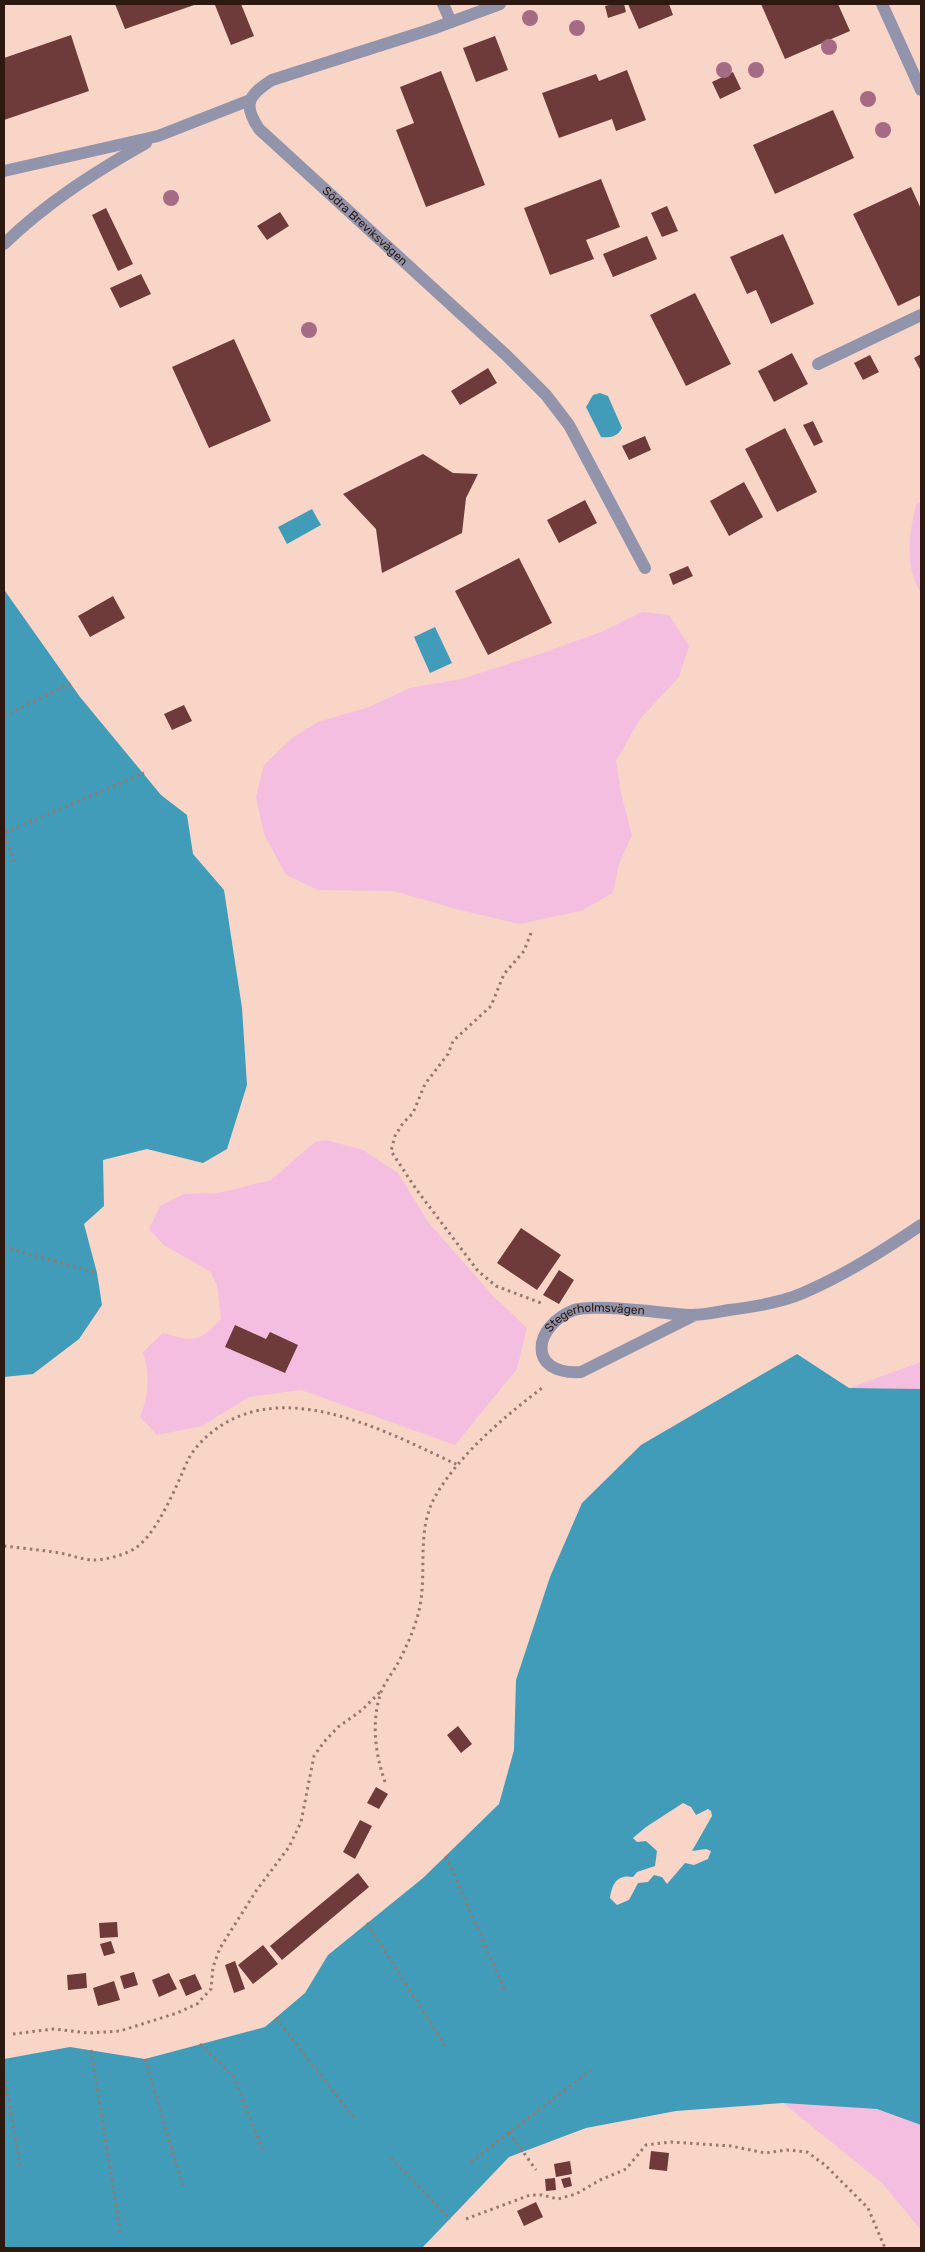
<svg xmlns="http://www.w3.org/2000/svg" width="925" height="2252" font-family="Rubik,sans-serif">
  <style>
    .green { fill: #f3bedf }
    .water { fill: #409cb8; fill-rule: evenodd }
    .building { fill: #6f3a3a }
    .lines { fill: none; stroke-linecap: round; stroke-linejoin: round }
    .path { stroke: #95796e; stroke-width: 3; stroke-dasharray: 2.5 4; stroke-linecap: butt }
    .lane { stroke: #9294ab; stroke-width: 12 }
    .street { stroke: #9294ab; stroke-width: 12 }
    .tree { fill: #a66b84 }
    .labels { text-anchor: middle; stroke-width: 5; stroke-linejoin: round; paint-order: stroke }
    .street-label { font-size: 12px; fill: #2e1911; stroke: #fff }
  </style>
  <rect width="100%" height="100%" fill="#f9d5c8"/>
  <path class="green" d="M921,501V593C904,565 909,535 916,505Z
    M642,612L669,615L689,646L679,677L640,719L616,761L621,794L632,835L619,864L613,893L581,911L519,924L456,909L393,891L318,890L286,875L264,834L256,797L264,765L292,738L318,722L369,707L410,688L461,679L543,653L606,630Z
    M326,1140L363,1150L398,1173L428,1222L493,1296L527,1328L517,1369L455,1445L301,1390L249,1397L202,1426L157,1435L140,1417C149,1396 150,1374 143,1352L163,1333C195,1342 198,1343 221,1319L217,1285L210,1271L165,1246L149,1229L160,1206L183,1194L218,1193L271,1180L315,1142Z
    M921,1362V1389L849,1388Z
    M783,2103L877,2109L921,2125V2230L882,2183Z"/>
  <path class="water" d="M600,393L608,396L622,428C617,437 611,438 601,437L586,407L593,395Z
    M312,509L321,525L287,544L278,527Z
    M5,591L80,697L161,795L187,815L193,854L224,890L242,1008L247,1085L227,1149L203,1163L147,1149L103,1160L104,1206L84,1224L97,1273L102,1305L79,1339L33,1374L4,1377Z
    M435,627L452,663L430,673L414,637Z
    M797,1354L849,1388L921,1389V2125L877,2109L783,2103L676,2111L586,2128L509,2157L422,2248H4V2059L70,2047L145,2059L265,2027L305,1993L328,1955L423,1878L499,1804L514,1750L516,1680L550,1577L582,1503L641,1445ZM683,1803L691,1807L696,1815L708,1809L711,1811L712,1816L692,1851L706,1849L711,1851L708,1859L694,1865L685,1863L667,1884L662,1877L654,1875L648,1882L638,1883L629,1900L617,1905L610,1898C612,1884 617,1874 633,1877L637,1872L655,1866L657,1851L646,1841L637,1842L633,1838L646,1827Z"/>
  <path class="building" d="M115,4H197L125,29Z
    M219,4H241L254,36L231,45L215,5Z
    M613,4H624L626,12L608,18L605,6Z
    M628,4H669L673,15L639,29Z
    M761,4H838L850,31L785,59Z
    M71,35L89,91L4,120V58Z
    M495,36L508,70L476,82L463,48Z
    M627,70L646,120L616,131L612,119L559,138L542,93L596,74L599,81Z
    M441,71L485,185L426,207L396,130L414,123L400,87Z
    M733,72L741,89L720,99L712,82Z
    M833,110L854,158L775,194L753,145Z
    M601,179L620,227L586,240L594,259L550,275L524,208Z
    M911,187L921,209V295L898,306L853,214Z
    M667,206L678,231L662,237L651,213Z
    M106,208L133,264L118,271L92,215Z
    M280,212L289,226L267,240L257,226Z
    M783,234L814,304L771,324L756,290L747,294L730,257Z
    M647,236L657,259L613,277L603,254Z
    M141,274L151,294L120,308L110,288Z
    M695,293L731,364L686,386L650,315Z
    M234,339L271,421L209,448L172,367Z
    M792,353L808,384L774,402L758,371Z
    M921,354V371L914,358Z
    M870,355L879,372L863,380L854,363Z
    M488,368L497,383L460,405L451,391Z
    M813,421L823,442L814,446L803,425Z
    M785,428L817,492L777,512L745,449Z
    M645,436L651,450L629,460L622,446Z
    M423,454L453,473L478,474L466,498L462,533L382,573L376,529L343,494Z
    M744,482L763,517L729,536L710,501Z
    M585,500L597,523L559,543L547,520Z
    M519,558L552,623L488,655L455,591Z
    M688,566L693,576L673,585L669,574Z
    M113,596L125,618L90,637L78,616Z
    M184,705L192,721L172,730L164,714Z
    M521,1228L561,1255L537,1290L497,1263Z
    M559,1270L574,1280L559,1304L543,1295Z
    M235,1325L266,1339L270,1332L298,1345L285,1373L225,1347Z
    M458,1726L472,1744L461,1753L447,1735Z
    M376,1787L388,1794L379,1809L367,1803Z
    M360,1820L372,1826L355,1859L343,1852Z
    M358,1873L369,1887L282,1960L270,1946Z
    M117,1922L118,1937L100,1938L99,1923Z
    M111,1941L115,1953L104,1956L100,1944Z
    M263,1945L278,1964L253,1984L238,1965Z
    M235,1961L245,1989L234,1993L225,1965Z
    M134,1972L138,1985L124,1989L120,1976Z
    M86,1973L87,1988L68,1990L67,1975Z
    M169,1973L177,1989L159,1997L152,1980Z
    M195,1974L202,1989L186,1996L179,1980Z
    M114,1981L120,2000L98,2006L93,1988Z
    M651,2151L669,2153L667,2171L649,2169Z
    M570,2161L572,2174L556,2177L554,2164Z
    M570,2177L572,2186L564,2188L561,2179Z
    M555,2178L556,2190L546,2191L545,2179Z
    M536,2202L543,2217L524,2226L517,2211Z"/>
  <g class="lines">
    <path class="path" d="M4,716L72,683
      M15,862L4,833L144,773
      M531,933L524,951L504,974L491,1006L453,1041L448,1054L425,1084L413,1113L403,1123L395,1136L391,1151L416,1189L478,1271L496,1286L541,1303
      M4,1247L97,1273
      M4,1546C22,1548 41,1550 60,1553C71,1555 83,1560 93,1560C105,1560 120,1556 130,1551C155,1541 177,1484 188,1460C195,1446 209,1433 222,1425C293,1380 391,1434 458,1465
      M385,1782C375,1753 371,1722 381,1692C385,1682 393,1672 398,1663C407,1646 416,1626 420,1606C427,1569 416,1529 436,1495C460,1454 505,1416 542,1388
      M446,1856L506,1993
      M367,1923L446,2047
      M276,2018L354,2118
      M13,2034L53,2029L89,2033L120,2031L177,2013L197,2004L211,1989L213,1967L220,1948L256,1891L289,1847L301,1822L314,1756L324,1742L338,1727L362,1710L381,1691
      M200,2044L234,2077L263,2151
      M91,2050L121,2235
      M145,2059L183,2186
      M4,2074L21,2170
      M509,2132L536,2170
      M391,2158L450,2219
      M471,2162L591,2070
      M466,2219L530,2195H542L558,2199L576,2194L600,2180L626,2169L646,2145L671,2142L731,2146L765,2153L787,2150L807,2152L825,2165L868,2208L885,2248"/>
    <g class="lane">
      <path d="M443,4L451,22"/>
      <path d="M4,171L158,136L250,100"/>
      <path d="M4,244C46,203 95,172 146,143"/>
      <path d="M818,364L921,315"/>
      <path id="s1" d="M695,1315L581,1372C526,1375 533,1326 574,1310C595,1303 665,1314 691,1315C704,1315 717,1312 729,1310C754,1307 780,1303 803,1293C845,1275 884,1250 921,1225"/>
    </g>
    <g class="street">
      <path id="s2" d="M500,4L432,29L272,80C247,96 243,105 259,129L506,355L546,395L569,425L645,568"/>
      <path d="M882,4L921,90"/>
    </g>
  </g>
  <g class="tree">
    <circle cx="530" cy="18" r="8"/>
    <circle cx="577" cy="28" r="8"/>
    <circle cx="829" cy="47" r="8"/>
    <circle cx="724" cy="70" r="8"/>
    <circle cx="756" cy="70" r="8"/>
    <circle cx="868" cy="99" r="8"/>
    <circle cx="883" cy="130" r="8"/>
    <circle cx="171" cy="198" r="8"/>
    <circle cx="309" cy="330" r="8"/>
  </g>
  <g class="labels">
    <g class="street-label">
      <text dy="4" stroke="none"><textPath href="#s2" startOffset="445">Södra Breviksvägen</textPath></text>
      <text dy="4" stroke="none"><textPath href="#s1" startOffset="251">Stegerholmsvägen</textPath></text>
    </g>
  </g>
  <rect width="925" height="2252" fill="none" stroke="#2e1911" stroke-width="10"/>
</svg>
